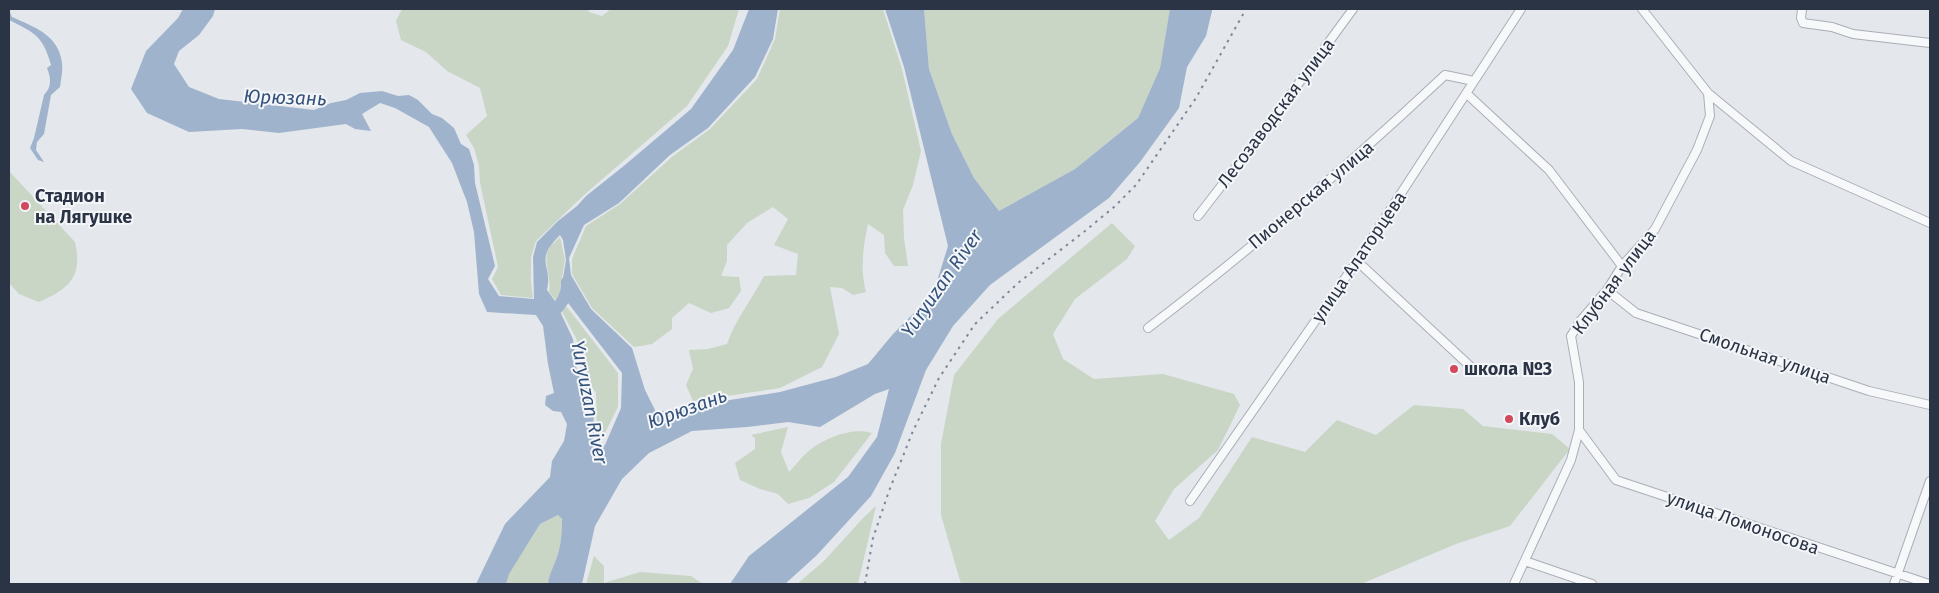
<svg xmlns="http://www.w3.org/2000/svg" width="1939" height="593" font-family="'Fira Sans',sans-serif">
  <style>
    .green { fill: #c9d6c5 }
    .water { fill: #9fb4cc; fill-rule: evenodd }
    .lines { fill: none; stroke-linecap: round; stroke-linejoin: round }
    .river { stroke: #9fb4cc; stroke-width: 12 }
    .minor-casing { stroke: #a9aeb7; stroke-width: 10 }
    .minor { stroke: #f7f8fa; stroke-width: 8 }
    .rail { stroke: #7d8696; stroke-width: 2; stroke-dasharray: 2.5 5; stroke-linecap: butt }
    .poi-dot { fill: #d1495b; stroke: #f4f6f9; stroke-width: 2 }
    .labels { text-anchor: middle; stroke-width: 4; stroke-linejoin: round; paint-order: stroke }
    .street-label { font-size: 18px; fill: #2b3445; stroke: #f4f6f9 }
    .poi-label { font-size: 18px; font-weight: bold; fill: #2b3445; stroke: #f4f6f9; text-anchor: start }
    .water-label { font-size: 19px; font-style: italic; fill: #34527a; stroke: #f4f6f9 }
  </style>
  <rect width="100%" height="100%" fill="#e4e7ec"/>
  <path class="green" d="M402,9H588L589,12L602,16L611,9H739L728,46L687,106L584,195L536,241L531,257V282L533,298L501,295L492,279L498,267L480,183L479,166L474,148L466,135L487,116L480,88L447,71L426,52L401,40L396,21Z
    M780,9H883L902,69L921,151L913,185L903,210L904,238L908,266H894L885,253L884,235L868,224C863,247 860,269 866,292L853,295L842,288L830,287L839,334L822,367L780,388L693,401L686,385L693,369L689,350L708,349L727,344C735,320 752,299 764,276L796,275L798,254L774,245L788,219L773,207L747,223L727,245V261L721,276L739,277L741,291L729,308L711,313L689,303L672,318V329L652,344L634,347L592,308L572,274V259L586,226L620,204L673,156L710,129L757,79L775,39Z
    M924,9H1170V11L1160,68L1138,118L1075,169L999,211L974,178L952,134L929,69Z
    M9,171L75,242C83,277 69,289 39,302L19,294L9,283Z
    M1112,223L1135,246L1127,259L1075,299L1053,334L1063,359L1094,379L1163,374L1234,394L1240,405L1218,450L1174,489L1155,521L1169,540L1199,518L1252,437L1305,452L1337,420L1376,435L1414,405L1463,409L1483,426L1552,434L1570,449L1510,526L1456,544L1361,584H961L941,515V444L954,375L998,319Z
    M560,237L565,260L560,289L562,299L557,302L549,292C552,278 542,259 549,249C551,244 557,241 560,237Z
    M567,307L618,373V407L600,443L597,436L596,393L582,373L577,340L561,310Z
    M788,427L781,452L789,472C796,465 803,455 811,449C827,437 853,427 872,433L834,482L809,498L788,504L778,494L760,489L740,480L735,463L755,449V438L751,435Z
    M876,506L858,584H797L824,561L864,517Z
    M558,515L562,519C562,532 561,545 557,557C554,566 549,574 548,584H506L508,574L540,524Z
    M594,556L604,566V583L640,572L691,576L703,584H586Z"/>
  <path class="water" d="M183,9H215L213,16L199,35L179,51L174,64L189,87L219,99L314,110L331,103L346,100L360,93L382,91L398,96L409,95L418,100L432,114L442,118L454,128L461,144L469,149L474,165L475,183L495,266L488,279L499,296L534,299L533,257L537,242L558,221L577,206L586,196L625,165L691,109L733,50L749,9H778L773,39L755,77L708,128L670,155L619,203L584,225L569,258L571,275L591,309L632,348L645,390L656,412L780,392L836,377L868,364L893,334L933,294L948,246L904,67L885,9H924L929,69L952,134L974,178L999,211L1075,169L1138,118L1160,68L1170,9H1212V11L1206,36L1187,67L1179,108L1140,162L1109,198L990,285L953,326L926,370L895,453L871,496L817,555L785,584H730L749,556L848,477L877,437L889,389L875,394L820,427L788,422L747,427L692,431L649,453L622,479L595,526L582,584H548C549,574 554,566 557,557C561,545 562,532 562,519L558,515L540,524L509,574L506,584H476L505,524L550,477L552,461L564,441L567,424L561,412L553,411L545,405L546,396L554,393L548,364L543,326L536,315L487,312L479,294L474,232L467,202L452,163L429,127L395,108L380,103L362,114L371,131L355,129L346,124L279,133L242,129L189,132L147,113L131,89L146,51L178,18ZM560,235L563,240L566,260L561,290L568,303L622,373L621,408L605,445L600,448L594,436L593,394L589,385L577,374L573,339L555,301L547,290C553,263 533,262 560,235Z
    M9,10L12,17C34,27 59,35 62,63C63,71 61,79 60,87L51,95L44,134L37,142L36,150L44,162L38,160L30,148L34,138L44,95C52,87 51,78 47,68L51,65C43,36 35,33 9,20Z"/>
  <g class="lines">
    <path class="river" d="M555,322L553,312C563,303 567,295 567,282"/>
    <defs>
      <path id="minor" d="M1642,9L1708,93L1791,161L1930,223
        M1802,9L1801,18L1803,23L1832,27L1853,34L1930,43
        M1467,94L1549,170L1622,266
        M1198,216L1263,132L1353,9
        M1357,261L1471,367
        M1607,290L1636,313L1869,391L1930,405
        M1148,328C1252,249 1350,164 1445,75L1474,81
        M1579,430L1616,480L1929,584
        M1190,501L1357,261L1521,9
        M1525,561L1592,584
        M1514,584L1571,460L1579,430V382L1571,336L1581,320L1607,290L1622,266L1655,229L1697,150L1710,116L1708,93
        M1894,584L1930,481"/>
    </defs>
    <use href="#minor" class="minor-casing"/>
    <use href="#minor" class="minor"/>
    <path class="rail" d="M865,584L873,538L889,491L913,431L939,378L975,324L1018,283L1085,231L1114,207L1136,185L1196,98L1246,9"/>
  </g>
  <g class="poi-dot">
    <circle cx="25" cy="206" r="5"/>
    <circle cx="1454" cy="369" r="5"/>
    <circle cx="1509" cy="419" r="5"/>
  </g>
  <g class="labels">
    <g class="street-label">
      <text transform="translate(1276 113) rotate(-53)" y="6">Лесозаводская улица</text>
      <text transform="translate(1311 195) rotate(-40)" y="6">Пионерская улица</text>
      <text transform="translate(1359 257) rotate(-56)" y="6">улица Алаторцева</text>
      <text transform="translate(1614 282) rotate(-53)" y="6">Клубная улица</text>
      <text transform="translate(1765 356) rotate(19)" y="6">Смольная улица</text>
      <text transform="translate(1743 523) rotate(19)" y="6">улица Ломоносова</text>
    </g>
    <g class="poi-label">
      <text x="35" y="202">Cтадион<tspan x="35" dy="21">на Лягушке</tspan></text>
      <text x="1464" y="375">школа №3</text>
      <text x="1519" y="425">Клуб</text>
    </g>
    <g class="water-label">
      <text transform="translate(285 97) rotate(2)" y="7">Юрюзань</text>
      <text transform="translate(941 283) rotate(-55)" y="7">Yuryuzan River</text>
      <text transform="translate(590 402) rotate(79)" y="7">Yuryuzan River</text>
      <text transform="translate(687 408) rotate(-20)" y="7">Юрюзань</text>
    </g>
  </g>
  <rect width="1939" height="593" fill="none" stroke="#2b3445" stroke-width="20"/>
</svg>
